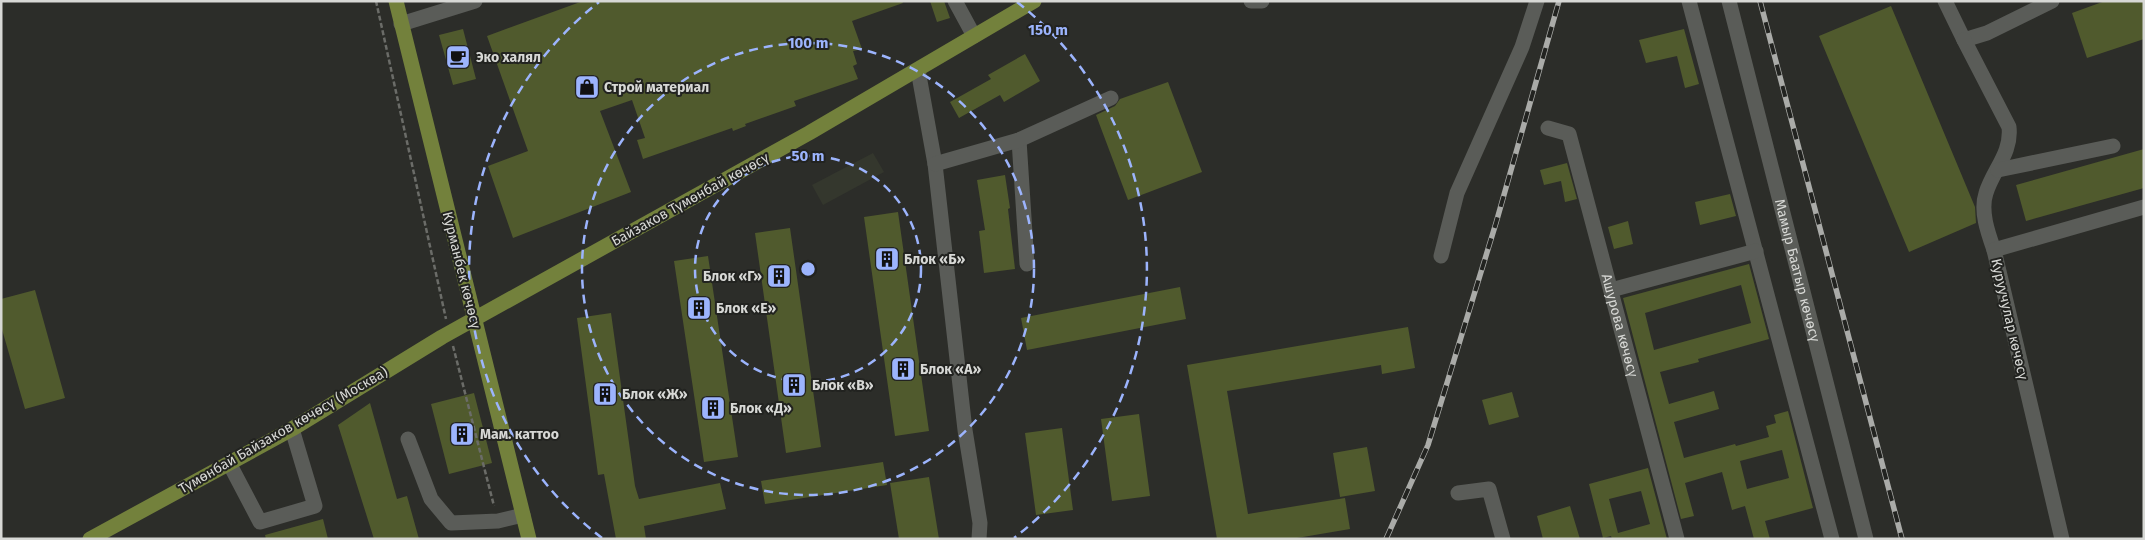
<svg xmlns="http://www.w3.org/2000/svg" width="2145" height="540" font-family="'Fira Sans',sans-serif">
  <style>
    .built { fill: #34372d }
    .building { fill: #505a2d; fill-rule: evenodd }
    .lines { fill: none; stroke-linecap: round; stroke-linejoin: round }
    .path { stroke: #6b6c68; stroke-width: 2.5; stroke-dasharray: 5 2.5; stroke-linecap: butt }
    .minor { stroke: #5a5c58; stroke-width: 15 }
    .major { stroke: #73813c; stroke-width: 15 }
    .rail-casing { stroke: #aaaba8; stroke-width: 5.5 }
    .rail { stroke: #222320; stroke-width: 4; stroke-dasharray: 11; stroke-linecap: butt }
    .ring { fill: none; stroke: #9cb4fd; stroke-width: 2.5; stroke-dasharray: 9 6 }
    .labels { text-anchor: middle; stroke-width: 4; stroke-linejoin: round; paint-order: stroke }
    .poi-label { font-size: 14px; font-weight: bold; fill: #d7d8d5; stroke: #222320; text-anchor: start }
    .street-label { font-size: 14px; fill: #d7d8d5; stroke: #222320 }
    .centre { fill: #9cb4fd; stroke: #222320; stroke-width: 2.5 }
    .ring-label { font-size: 15px; text-anchor: middle; font-weight: bold; fill: #9cb4fd; stroke: #222320; stroke-width: 4; stroke-linejoin: round; paint-order: stroke }
  </style>
  <rect width="100%" height="100%" fill="#2c2d29"/>
  <path class="built" d="M873,153L884,172L823,205L812,185Z"/>
  <path class="building" d="M583,1H902L903,3L852,21L862,49L853,51L857,64L853,66L858,79L794,101L796,106L745,124L746,126L733,131L732,128L643,159L637,140L645,138L632,100L600,111L631,192L513,238L488,166L528,151L487,36Z
    M930,1H944L950,18L937,22Z
    M2105,1H2144V39L2087,58L2072,13Z
    M1891,6L1975,207L1976,223L1909,252L1819,36Z
    M463,29L476,79L453,85L439,35Z
    M1684,29L1699,84L1685,88L1677,56L1646,63L1639,40Z
    M1025,54L1040,81L1004,102L1000,95L959,118L950,102L991,79L988,75Z
    M1168,82L1202,172L1128,200L1096,115L1115,106L1120,99Z
    M2144,149V188L2026,221L2016,185Z
    M1567,163L1577,199L1565,202L1561,181L1544,185L1540,170Z
    M1005,175L1010,208L1008,209L1015,269L984,273L979,231L985,230L977,180Z
    M1730,194L1736,216L1700,225L1695,202Z
    M898,212L929,431L895,436L864,217Z
    M1628,221L1633,244L1614,249L1608,227Z
    M790,228L821,447L786,453L755,233Z
    M708,256L738,457L704,462L674,261Z
    M1749,264L1769,339L1698,359L1699,362L1660,372L1669,404L1714,391L1719,409L1674,422L1684,458L1735,444L1736,446L1769,437L1766,426L1776,423L1774,415L1788,411L1813,508L1765,521L1770,539H1754L1745,506L1732,510L1722,472L1685,483L1694,516L1681,519L1623,298ZM1741,285L1751,323L1654,350L1645,313ZM1782,450L1789,478L1747,489L1740,461Z
    M1180,287L1186,319L1027,350L1021,318Z
    M35,290L65,398L25,409L1,326V299Z
    M611,313L635,486L639,499L720,483L726,509L644,526L646,539H616L604,474L598,475L577,318Z
    M1408,327L1415,368L1382,374L1381,365L1227,391L1248,514L1345,498L1350,529L1291,539H1217L1187,365Z
    M1512,392L1519,417L1489,425L1482,400Z
    M474,393L492,463L449,474L431,404Z
    M370,403L397,499L407,496L419,539H374L338,425Z
    M1139,414L1150,496L1112,501L1101,419Z
    M1062,428L1073,510L1036,515L1025,433Z
    M1367,447L1375,491L1340,497L1333,453Z
    M883,462L887,485L765,504L761,481Z
    M1648,468L1667,539H1612L1611,536L1603,538L1589,484ZM1641,491L1650,524L1618,533L1609,499Z
    M929,477L939,539H899L890,483Z
    M1570,506L1580,539H1543L1537,516Z
    M323,519L328,539H266L265,535Z"/>
  <g class="lines">
    <path class="path" d="M376,1L446,319
      M453,346L494,506"/>
    <g class="minor">
      <path d="M955,1L974,36"/>
      <path d="M1251,1H1262"/>
      <path d="M1689,1L1832,539"/>
      <path id="s1" d="M1729,1L1866,539"/>
      <path d="M1945,1L1964,40L1987,33L2052,1"/>
      <path d="M401,24L475,1"/>
      <path d="M1964,40L2009,127C2012,153 1993,170 1986,193C1980,211 1988,233 1994,250"/>
      <path d="M918,70L935,164L965,430L980,523L979,539"/>
      <path id="s2" d="M1548,128L1569,134L1677,539"/>
      <path d="M1019,140L1027,264"/>
      <path d="M935,164L1019,140L1111,98"/>
      <path d="M1998,170L2113,146"/>
      <path d="M1441,256L1457,193L1522,47L1537,1"/>
      <path d="M1611,290L1756,251"/>
      <path d="M408,439L431,499L451,523L498,521L523,515"/>
      <path d="M229,463L260,522L315,506L292,429"/>
      <path d="M1458,493L1489,489L1503,539"/>
      <path d="M2062,539L1994,250L2144,207"/>
    </g>
    <path class="major" d="M396,1L529,539
      M90,539L292,429L442,337L809,133L1034,1"/>
    <defs>
      <path id="rail" d="M1760,1L1902,539
        M1386,539L1428,445L1496,223L1559,1"/>
    </defs>
    <use href="#rail" class="rail-casing"/>
    <use href="#rail" class="rail"/>
  </g>
  <g class="ring">
    <circle cx="808" cy="269" r="113"/>
    <circle cx="808" cy="269" r="226"/>
    <path d="M602 538A339 339 0 0 1 599 2M1017 2A339 339 0 0 1 1014 538"/>
  </g>
  <defs>
    <symbol id="cafe-square" viewBox="-11 -11 22 22"><rect x="-9" y="-9" width="18" height="18" rx="4" fill="#9cb4fd" stroke="#222320"/><path d="M-5.5-4.5H6V0H3Q3 3.5 0 3.5H-2.5Q-5.5 3.5-5.5 0ZM3-3.2v2h1.7v-2ZM-6 4.5H4V6H-6Z" fill="#111"/></symbol>
    <symbol id="shop-square" viewBox="-11 -11 22 22"><rect x="-9" y="-9" width="18" height="18" rx="4" fill="#9cb4fd" stroke="#222320"/><path d="M-5-2.5h2.3a2.7 3.5 0 0 1 5.4 0H5L5.5 6h-11ZM-1.5-2.5h3a1.5 2.3 0 0 0-3 0Z" fill="#111"/></symbol>
    <symbol id="building-square" viewBox="-11 -11 22 22"><rect x="-9" y="-9" width="18" height="18" rx="4" fill="#9cb4fd" stroke="#222320"/><path d="M-4-6H4V6H1V3H-1V6H-4ZM-2.5-4.3h1.7v1.8h-1.7ZM.8-4.3h1.7v1.8H.8ZM-2.5-1h1.7V.8h-1.7ZM.8-1h1.7V.8H.8Z" fill="#111"/></symbol>
  </defs>
  <g fill-rule="evenodd">
    <use href="#cafe-square" x="444" y="43" width="28" height="28"/>
    <use href="#shop-square" x="573" y="73" width="28" height="28"/>
    <use href="#building-square" x="873" y="245" width="28" height="28"/>
    <use href="#building-square" x="765" y="262" width="28" height="28"/>
    <use href="#building-square" x="685" y="294" width="28" height="28"/>
    <use href="#building-square" x="889" y="355" width="28" height="28"/>
    <use href="#building-square" x="780" y="371" width="28" height="28"/>
    <use href="#building-square" x="591" y="380" width="28" height="28"/>
    <use href="#building-square" x="699" y="394" width="28" height="28"/>
    <use href="#building-square" x="448" y="420" width="28" height="28"/>
  </g>
  <g class="labels">
    <g class="poi-label">
      <text x="476" y="62">Эко халял</text>
      <text x="604" y="92">Строй материал</text>
      <text x="904" y="264">Блок «Б»</text>
      <text x="762" y="281" text-anchor="end">Блок «Г»</text>
      <text x="716" y="313">Блок «Е»</text>
      <text x="920" y="374">Блок «А»</text>
      <text x="812" y="390">Блок «В»</text>
      <text x="622" y="399">Блок «Ж»</text>
      <text x="730" y="413">Блок «Д»</text>
      <text x="480" y="439">Мам. каттоо</text>
    </g>
    <g class="street-label">
      <text transform="translate(690 199) rotate(-29)" y="5">Байзаков Түмөнбай көчөсү</text>
      <text transform="translate(462 270) rotate(76)" y="5">Курманбек көчөсү</text>
      <text dy="5" stroke="none"><textPath href="#s1" startOffset="278">Мамыр Баатыр көчөсү</textPath></text>
      <text transform="translate(2010 319) rotate(77)" y="5">Куруучулар көчөсү</text>
      <text dy="5" stroke="none"><textPath href="#s2" startOffset="220">Ашурова көчөсү</textPath></text>
      <text transform="translate(283 430) rotate(-30)" y="5">Түмөнбай Байзаков көчөсү (Москва)</text>
    </g>
  </g>
  <circle cx="808" cy="269" r="8" class="centre"/>
  <g class="ring-label">
    <text x="1048" y="35">150 m</text>
    <text x="808" y="48">100 m</text>
    <text x="808" y="161">50 m</text>
  </g>
  <rect width="2145" height="540" fill="none" stroke="#d7d8d5" stroke-width="5"/>
</svg>
